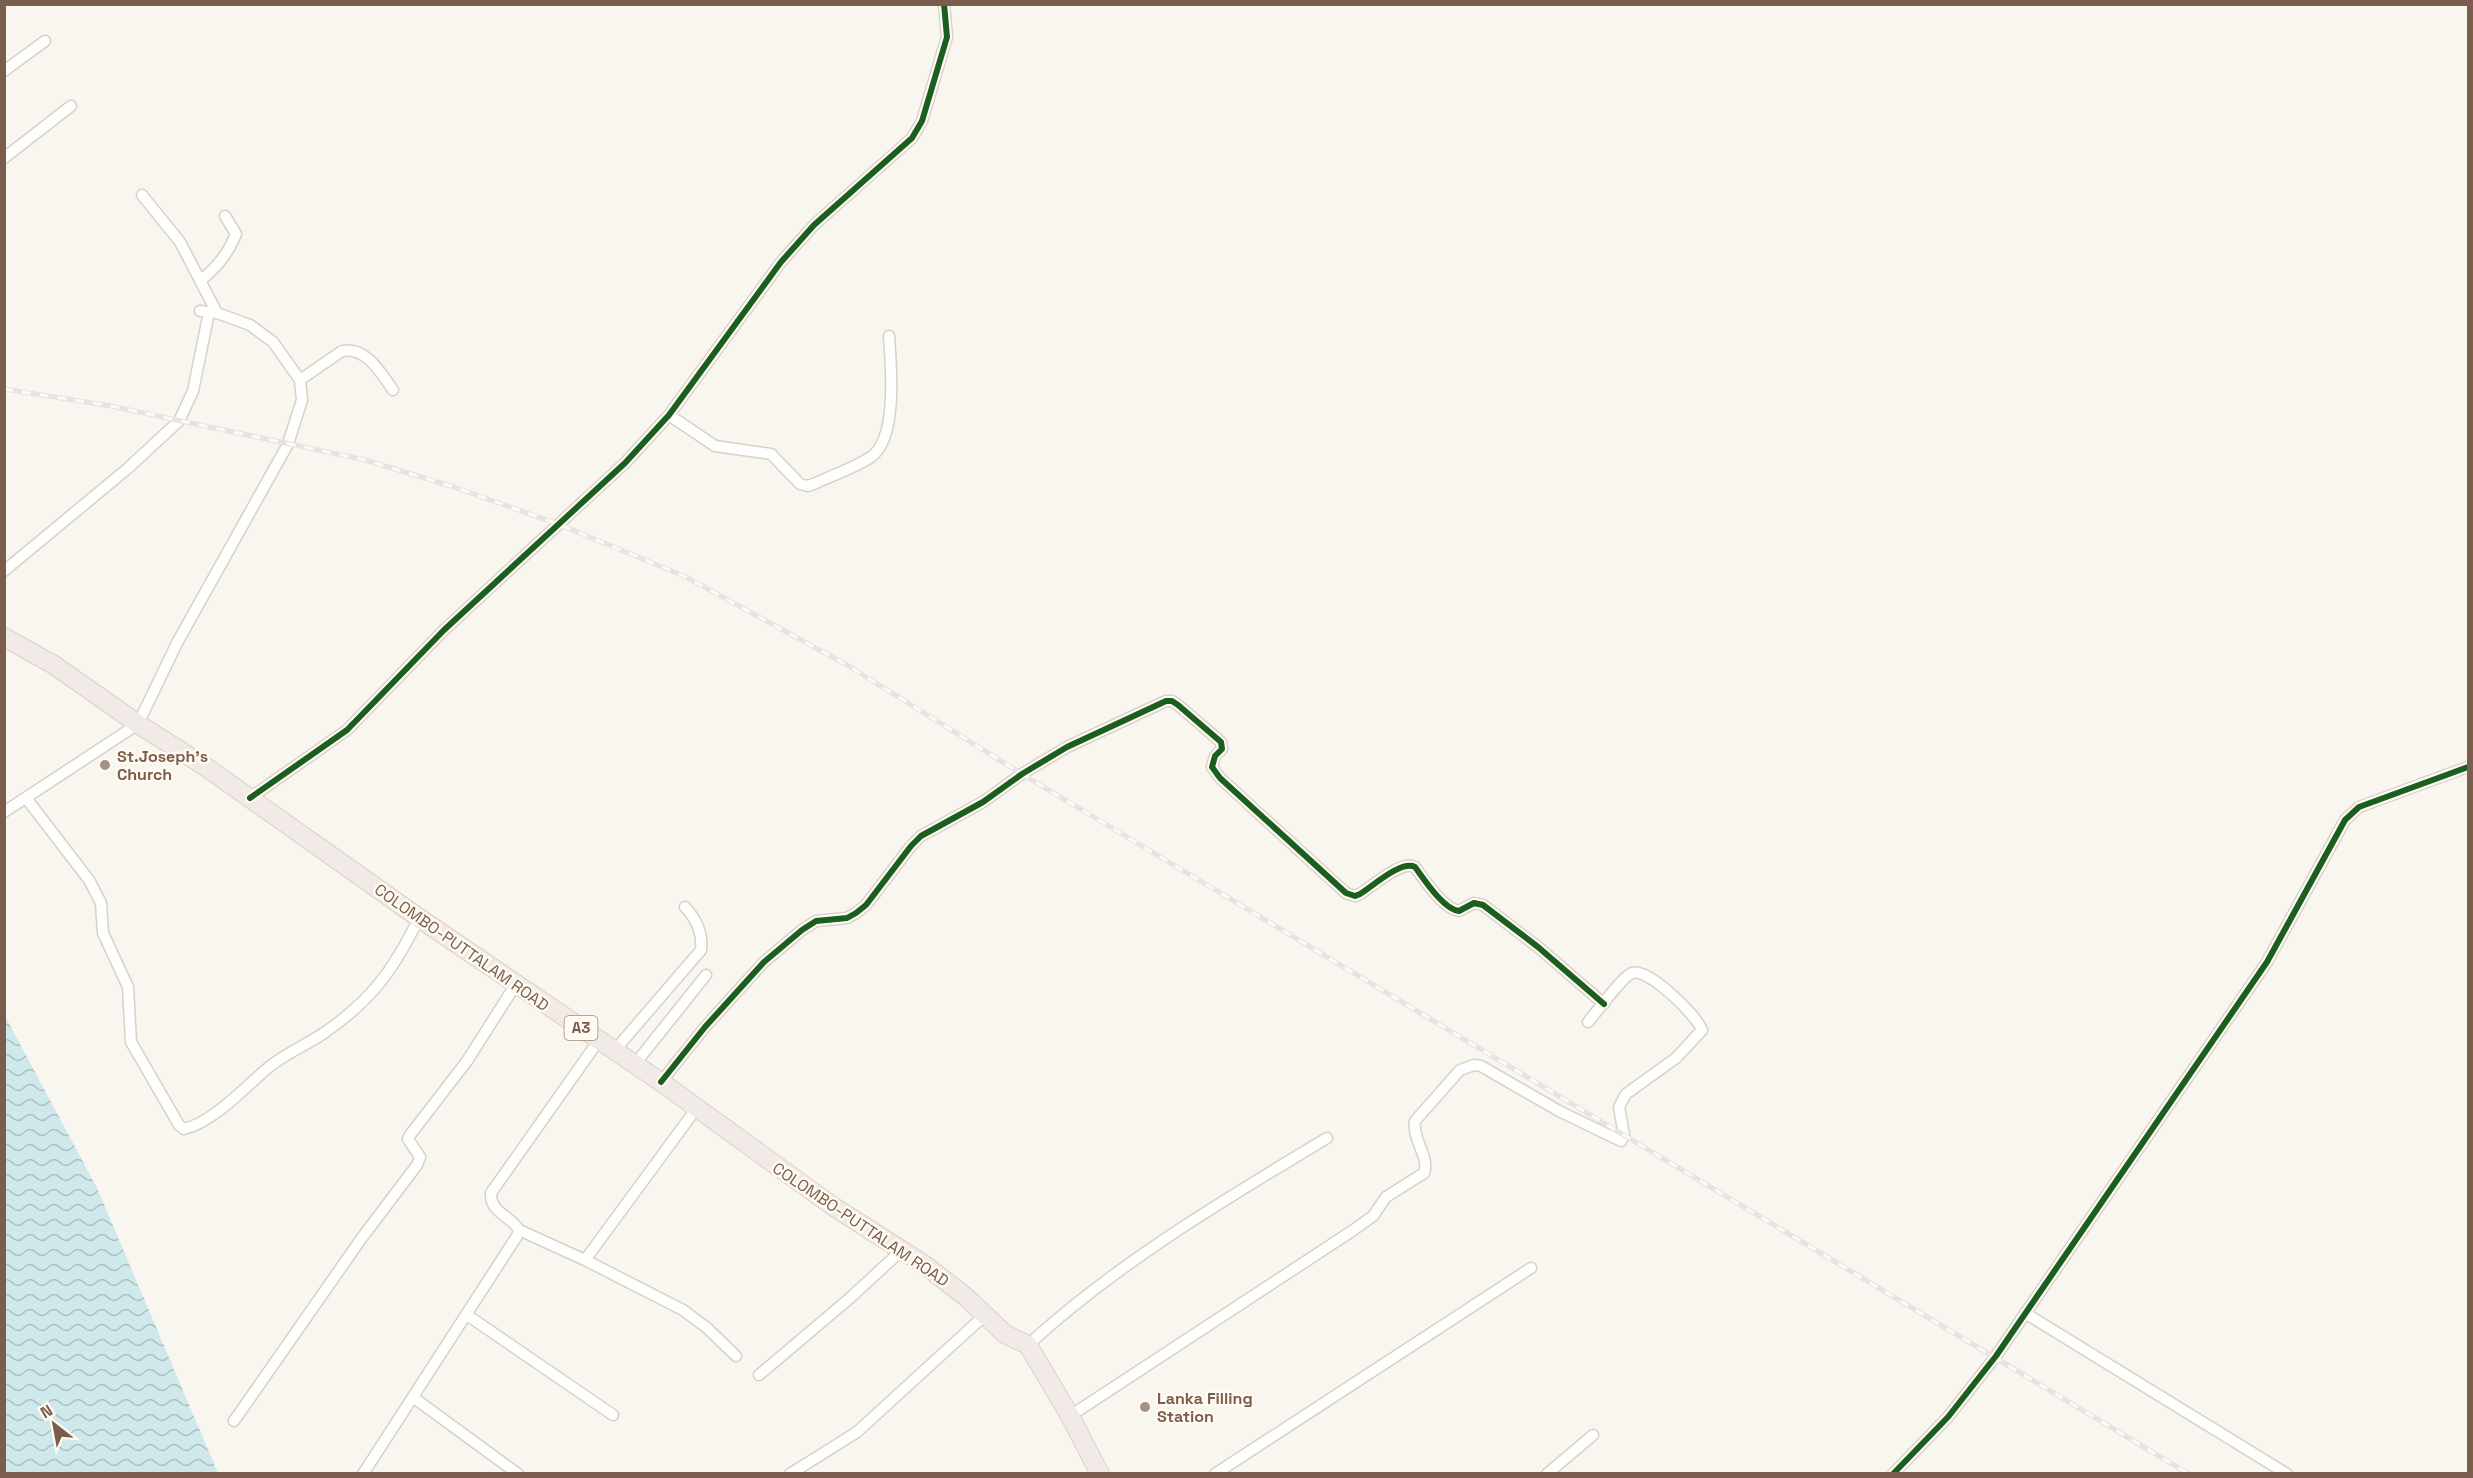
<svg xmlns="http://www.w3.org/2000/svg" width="2473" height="1478" font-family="'Space Grotesk',sans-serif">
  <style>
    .water { fill: url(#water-waves) }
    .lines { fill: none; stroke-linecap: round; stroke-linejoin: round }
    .street-casing { stroke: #d7d1ca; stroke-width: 13 }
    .highway-casing { stroke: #dad1cb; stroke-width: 20 }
    .street { stroke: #fefefd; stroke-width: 10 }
    .highway { stroke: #f2eae6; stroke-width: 18 }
    .rail-casing { stroke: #e6e3e6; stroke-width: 5 }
    .rail { stroke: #fffaf2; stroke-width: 3; stroke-dasharray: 9; stroke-linecap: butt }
    .cycleway-casing { stroke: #fffaf2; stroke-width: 10 }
    .cycleway { stroke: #1b5e20; stroke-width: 6 }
    .poi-dot { fill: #a69285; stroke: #fffaf2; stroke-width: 2 }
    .labels { text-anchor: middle; stroke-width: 5; stroke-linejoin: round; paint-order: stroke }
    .shield { fill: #fffaf2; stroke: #a28c7e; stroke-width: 1.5 }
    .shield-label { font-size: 15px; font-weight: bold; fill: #7a5d4c }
    .poi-label { font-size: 16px; font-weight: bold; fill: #7a5d4c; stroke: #fffaf2; text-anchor: start }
    .street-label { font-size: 16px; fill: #7a5d4c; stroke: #fffaf2 }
  </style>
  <defs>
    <pattern id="water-waves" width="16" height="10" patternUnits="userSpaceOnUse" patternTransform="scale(1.5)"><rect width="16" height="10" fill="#cfe8eb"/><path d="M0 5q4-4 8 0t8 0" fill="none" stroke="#adbfc1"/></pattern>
  </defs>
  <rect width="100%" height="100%" fill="#f9f5ef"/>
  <path class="water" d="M5,1016L97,1188L218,1473H5Z"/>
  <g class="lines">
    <defs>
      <path id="street" d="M4,71L45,41
        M4,158L71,106
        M142,195L180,242L217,313
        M200,281C217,267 228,254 236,234L225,216
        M300,380L342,351C366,346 381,373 393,390
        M669,415L715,446L771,454L800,484L808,486L816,483C833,475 854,468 871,457C898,438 891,365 889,336
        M4,571L127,469L179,421L193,391L209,312
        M26,798L89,880L101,903L103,933L128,987L131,1042L179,1125L184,1129C214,1122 246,1086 269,1067C285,1054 306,1045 324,1033C372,1000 394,969 419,918
        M250,798L347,730L444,630L625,463L669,415L781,262L814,225L912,138L922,121L947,37L944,4
        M4,812L138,724L177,643L288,444L302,400L300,380L295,373L273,342L250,325L217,313L200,311
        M615,1050L701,950C703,934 696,918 685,907
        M635,1064L706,975
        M661,1082L705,1027L764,962L802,930L816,921L847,918L856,913L866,905L911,846L921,836L983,802L1022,774L1067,747L1166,701H1172L1178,705L1221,742L1222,749L1215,756L1212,767L1220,778L1346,893L1355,896L1360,894C1373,886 1401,860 1415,867C1424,879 1443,909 1459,911L1474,903L1483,905L1538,947L1604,1004
        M519,1230L585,1260L683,1310L707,1328L736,1356
        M585,1260L696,1109
        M2025,1313L2287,1474
        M467,1315L613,1415
        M1028,1345C1117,1263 1224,1200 1327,1138
        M759,1375L850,1298L902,1250
        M414,1398L518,1474
        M1070,1416L1352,1231L1373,1216L1386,1197L1424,1173C1430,1157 1412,1140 1415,1121L1460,1070L1474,1065L1481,1066L1559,1111L1621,1141L1624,1135L1619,1107L1626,1094L1676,1058L1702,1030C1697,1016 1648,967 1632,973C1623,976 1596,1013 1588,1022
        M234,1421L361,1239L417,1165L420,1157L408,1139L410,1135L467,1061L516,984
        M363,1474L517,1236L519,1230C510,1215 490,1213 491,1193L599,1040
        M790,1474L857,1432L985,1315
        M1215,1474L1531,1268
        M1547,1474L1593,1435
        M1893,1474L1948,1417L1996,1356L2267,962L2345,820L2359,807L2468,767"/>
      <path id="highway" d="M4,637L54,665L138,724L206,767L419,918L661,1082L834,1207L925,1265L966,1297L1005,1334L1028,1345L1070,1416L1100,1474"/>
    </defs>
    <use href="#street" class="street-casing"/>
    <use href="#highway" class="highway-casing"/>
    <use href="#street" class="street"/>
    <use href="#highway" class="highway"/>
    <defs>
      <path id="rail" d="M4,389L111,406L365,460L451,486L558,524L684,576L847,665L1022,774L2189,1474"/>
    </defs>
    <use href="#rail" class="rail-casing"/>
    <use href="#rail" class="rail"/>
    <defs>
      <path id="cycleway" d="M250,798L347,730L444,630L625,463L669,415L781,262L814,225L912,138L922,121L947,37L944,4
        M661,1082L705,1027L764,962L802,930L816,921L847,918L856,913L866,905L911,846L921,836L983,802L1022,774L1067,747L1166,701H1172L1178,705L1221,742L1222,749L1215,756L1212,767L1220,778L1346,893L1355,896L1360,894C1373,886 1401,860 1415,867C1424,879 1443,909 1459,911L1474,903L1483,905L1538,947L1604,1004
        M1893,1474L1948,1417L1996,1356L2267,962L2345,820L2359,807L2468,767"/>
    </defs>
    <use href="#cycleway" class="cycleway-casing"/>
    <use href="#cycleway" class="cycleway"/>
  </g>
  <g class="poi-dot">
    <circle cx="105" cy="765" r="6"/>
    <circle cx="1145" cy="1407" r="6"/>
  </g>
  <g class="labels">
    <rect class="shield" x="564.5" y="1016" width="33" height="24" rx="4.5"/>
    <g class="shield-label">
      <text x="581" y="1033">A3</text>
    </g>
    <g class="poi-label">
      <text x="117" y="762">St.Joseph's<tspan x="117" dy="18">Church</tspan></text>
      <text x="1157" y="1404">Lanka Filling<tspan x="1157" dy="18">Station</tspan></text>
    </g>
    <g class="street-label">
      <text transform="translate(462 947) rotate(35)" y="6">COLOMBO-PUTTALAM ROAD</text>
      <text transform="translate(861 1224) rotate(34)" y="6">COLOMBO-PUTTALAM ROAD</text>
    </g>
  </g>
  <rect width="2473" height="1478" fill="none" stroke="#7a5d4c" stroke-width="12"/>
  <g transform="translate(54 1424) rotate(329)" stroke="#fffaf2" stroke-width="4.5" paint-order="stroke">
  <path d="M0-4.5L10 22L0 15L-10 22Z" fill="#7a5d4c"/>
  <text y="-9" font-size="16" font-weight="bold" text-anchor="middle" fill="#7a5d4c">N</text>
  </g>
</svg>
